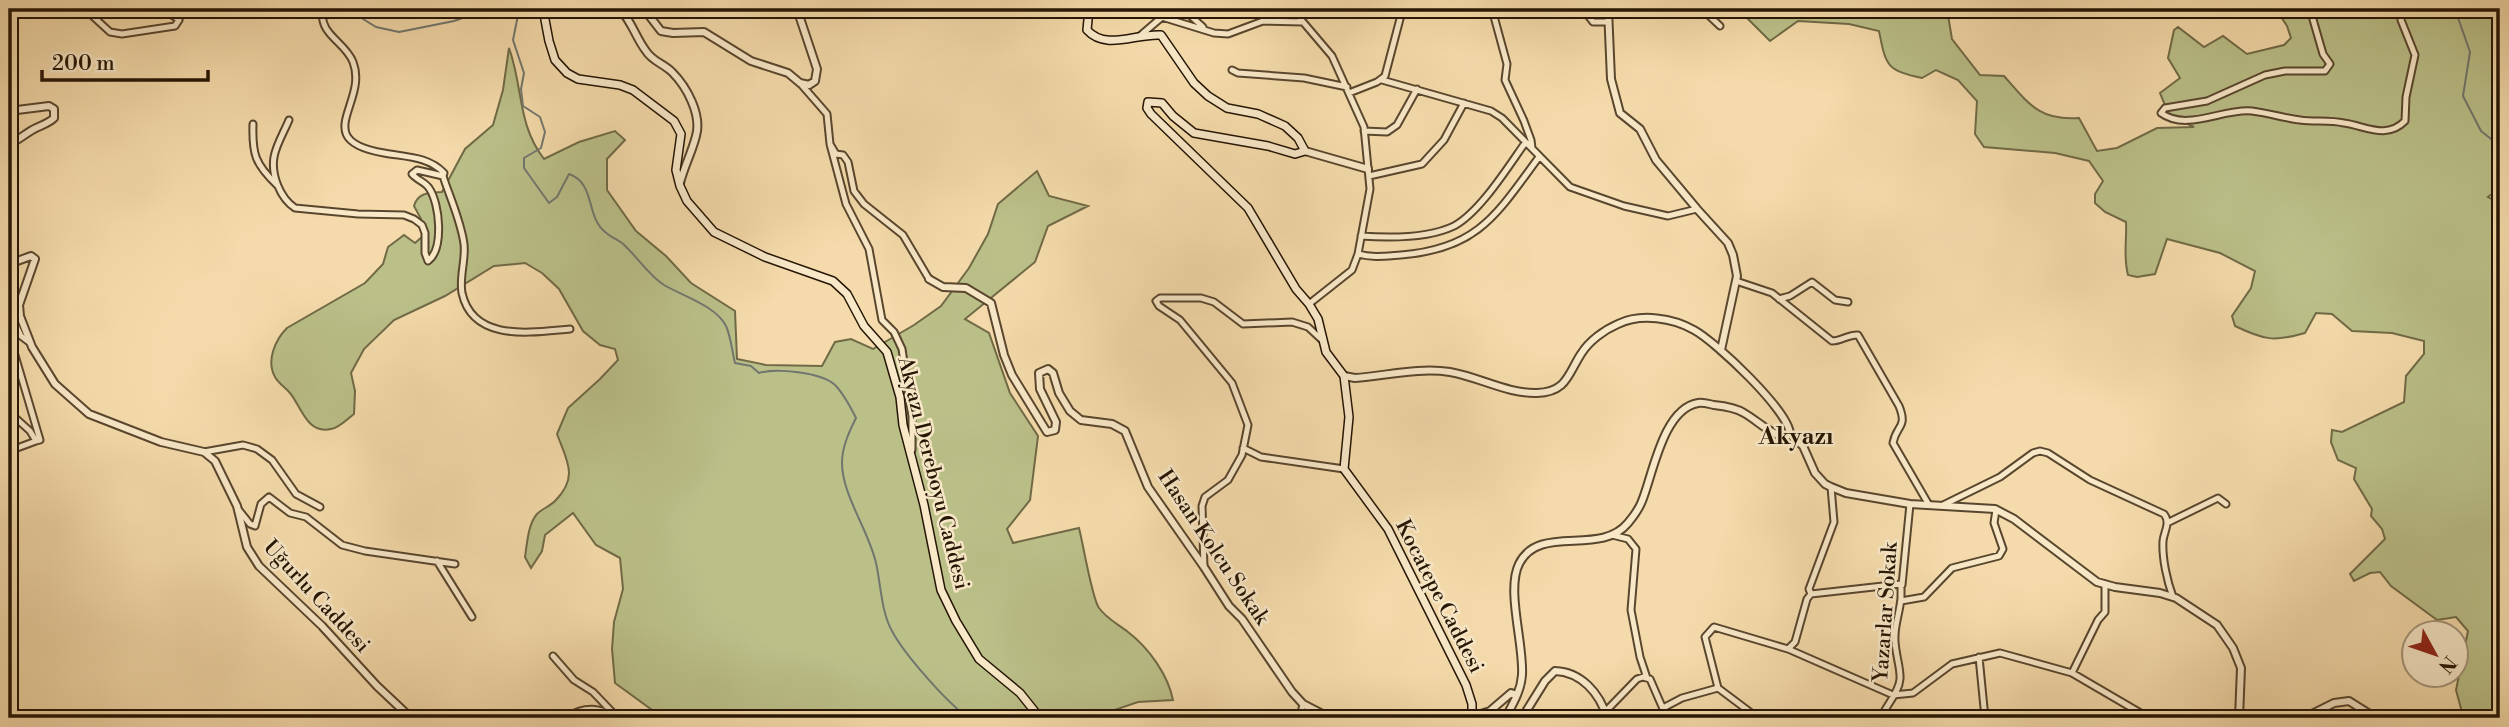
<svg xmlns="http://www.w3.org/2000/svg" width="2509" height="727" font-family="'Libre Bodoni',serif">
  <style>
    .green { fill: #bbc089; stroke: #706a46; stroke-width: 2 }
    .lines { fill: none; stroke-linecap: round; stroke-linejoin: round }
    .stream { stroke: #71776f; stroke-width: 2 }
    .minor-casing { stroke: #59462e; stroke-width: 9 }
    .tertiary-casing { stroke: #59462e; stroke-width: 10 }
    .secondary-casing { stroke: #251504; stroke-width: 10 }
    .minor { stroke: #f8e8c8; stroke-width: 5 }
    .tertiary { stroke: #f8e8c8; stroke-width: 6 }
    .secondary { stroke: #f8e8c8; stroke-width: 7 }
    .labels { text-anchor: middle; stroke-width: 5; stroke-linejoin: round; paint-order: stroke }
    .street-label { font-size: 21px; fill: #251504; stroke: #f8e8c8 }
    .quarter-label { font-size: 24px; font-weight: bold; fill: #251504; stroke: #f8e8c8 }
  </style>
  <rect width="100%" height="100%" fill="#f5dbab"/>
  <filter id="stains"><feTurbulence type="fractalNoise" baseFrequency=".00286" numOctaves="4"/><feColorMatrix values="0 0 0 0 .2 0 0 0 0 .09 0 0 0 0 .02 0 0 0 .5 -.17"/></filter>
  <radialGradient id="worn" r=".72"><stop offset=".6" stop-color="#630" stop-opacity="0"/><stop offset="1" stop-color="#630" stop-opacity=".3"/></radialGradient>
  <path class="green" d="M1720,9H1881L1888,18C1908,17 1927,9 1947,9L1952,39L1980,75L2004,76C2028,103 2039,121 2079,118L2097,151L2117,148L2157,128L2194,127L2169,115L2160,93L2180,78L2168,58L2174,30L2178,27L2204,47L2223,36L2247,54L2284,45L2291,38L2287,26L2276,9H2492L2500,39V188L2488,197L2500,204V718H2465L2463,716L2456,690L2468,631L2456,617L2437,620L2391,586L2380,572L2370,573L2354,581L2350,574L2385,539L2382,529L2371,516L2372,509L2354,479L2356,468L2338,460L2331,442L2332,430L2342,432L2404,402L2406,376L2424,354V341L2392,333L2352,331L2332,314L2316,313L2305,333C2274,342 2264,340 2235,326L2232,316L2251,288L2255,271L2220,253L2167,239L2155,274L2137,277L2128,275C2123,255 2127,242 2126,222L2105,212L2095,203V194L2103,181L2089,161L2055,153L1984,147L1975,134L1977,101L1958,80L1936,70L1922,78C1886,70 1886,66 1879,31L1849,24L1798,21L1770,41L1743,14Z
    M509,48C523,86 517,124 544,159L579,142L615,131L625,140L607,159V190L636,231L666,256L691,283L735,311L737,359L766,365L822,366L835,342L851,339L873,349L914,325L941,306L969,268L988,234L998,204L1037,171L1049,196L1088,206L1048,226L1035,262L965,319L989,333L1010,393L1038,436L1030,500L1007,529L1013,543L1079,528C1083,543 1092,599 1099,608C1107,619 1118,624 1128,632C1149,648 1168,675 1173,700L1138,702L1091,718L1057,710L1056,718L1025,714L1022,718H657L652,710L615,683L612,649L614,622L623,589L620,558L596,545L573,513L545,535L542,551L531,568L525,557C527,544 528,524 537,514C542,509 550,506 555,501C579,477 567,461 557,434L568,408L600,379L618,360L615,349L600,345L583,331L559,289L542,273L525,263L494,266L445,296L394,320L364,349L351,373L355,391L354,414C347,419 339,428 331,429C307,435 301,406 290,393C285,387 279,384 275,377C266,361 275,340 287,328L365,283L383,264L388,247L404,235L415,243L423,236L421,219L414,206C418,192 429,193 442,192L465,149L493,125L503,90Z"/>
  <g class="lines">
    <path class="stream" d="M361,9L363,19L376,27L399,32L454,21L488,9L504,10L518,15L513,40L524,73L521,89L523,106L540,117L545,132L541,148L524,158V168L549,203L557,197L569,174C595,183 586,215 604,231C609,236 616,239 622,243C636,255 648,275 664,285C683,296 716,306 726,326C731,337 732,351 735,363L751,366L759,373C776,368 821,372 835,385C844,394 850,406 856,418C849,432 842,447 842,463C842,495 869,531 876,563C881,585 881,611 892,631C904,654 948,704 969,718
      M2455,9L2470,52L2463,96L2481,131L2500,146"/>
    <defs>
      <path id="minor" d="M85,9L110,32L122,34L175,26L179,20L164,9
        M323,9C318,35 345,41 353,62C369,103 308,140 384,153C405,157 428,156 444,173L443,176C450,198 461,221 464,244C466,260 459,277 462,293C473,343 533,332 570,329
        M1183,9L1203,27
        M1292,9L1332,56L1364,127L1370,189L1358,254L1352,270L1309,304
        M1492,9L1507,64L1505,80L1524,121L1531,140L1532,148
        M1583,9L1593,22H1608
        M1702,9L1720,26
        M2310,9L2323,54L2330,64L2325,71H2285L2265,75L2207,101L2165,108L2161,113C2187,132 2223,108 2252,111C2268,113 2284,118 2300,120C2315,122 2329,120 2344,123C2366,126 2386,140 2405,121L2406,97L2415,55L2401,20V9
        M1141,35L1162,17L1214,33L1228,34L1263,21L1303,22
        M1232,70L1238,73L1304,78L1347,87
        M1382,80L1491,111L1502,118L1570,187L1624,206L1668,216L1697,209
        M800,83L827,114L830,144L836,154L843,155L848,162L854,191L864,204L903,235L929,279
        M1349,93L1377,82L1385,76L1401,15L1399,9
        M289,120C284,132 276,145 274,157C271,175 280,198 295,208L358,214L404,215L414,219L422,225L425,233V253L428,261C444,249 440,204 429,188C425,182 417,180 412,174L417,170L443,176
        M253,124C252,154 255,164 277,185
        M1364,131L1387,132L1397,125L1417,89
        M830,144L846,204L869,249L882,320L894,332L902,349L912,416V450
        M1369,176L1422,164L1444,140L1464,103
        M1361,236C1389,238 1429,238 1454,226C1480,212 1508,167 1525,143
        M1358,254C1372,258 1386,256 1401,255C1478,249 1497,214 1539,157
        M1736,281L1772,293L1832,341C1842,341 1849,334 1858,335L1899,406C1908,428 1896,425 1893,443L1929,505
        M1779,299L1790,296L1812,282L1835,300L1848,302
        M9,311L21,336L29,342
        M9,335L40,440L36,441L30,431L10,413
        M1243,448L1261,457L1344,469
        M9,451L36,441
        M204,452L243,445L257,449L272,460L296,494L320,507
        M1943,505L2000,477L2033,453L2040,451L2048,453L2090,480L2164,514C2171,523 2164,531 2163,541C2162,558 2167,581 2173,597
        M238,509L250,524L255,526L261,504L269,497L290,513L306,517L342,545L365,551L455,564
        M2167,523L2218,498L2226,504
        M1612,535L1628,539L1636,549L1631,610L1640,657L1647,678
        M437,561L472,617
        M1204,567L1202,506L1205,497L1228,480L1242,455L1248,425L1232,383L1180,320L1159,306L1156,301L1160,298H1201L1214,302L1243,324L1292,322L1308,327L1322,340
        M1902,585L1910,504
        M1811,594L1901,584V601L1924,597L1952,568L1999,556L2003,549L1994,523L1996,510
        M1788,649L1795,642L1807,599L1811,594L1809,589L1834,522L1831,487
        M553,656L574,680L593,692L616,716
        M1979,657L1985,718
        M2072,673L2098,620L2105,612V584
        M1663,708L1682,698L1718,688
        M1605,712L1637,679L1643,677L1650,679L1667,718
        M1300,718L1303,704
        M1758,718L1718,688L1705,637L1714,627L1788,649L1893,695L1913,693L1952,664L2000,653L2072,673L2149,718
        M1881,718C1886,705 1899,693 1900,679C1901,668 1894,650 1895,636C1895,624 1900,611 1901,598"/>
      <path id="tertiary" d="M620,9C632,22 636,38 646,51C652,61 664,64 672,72C687,87 702,115 696,136C692,152 684,167 680,183
        M644,9L661,31L673,33L704,32L751,61L788,73L800,83L809,85L815,81L817,69L797,9
        M1608,9L1611,79L1620,113L1640,129L1656,160L1697,209L1728,243L1733,255L1737,276L1721,350
        M9,111L49,106L54,109V118C47,125 37,126 29,132C21,137 17,141 9,144
        M1305,151L1368,169
        M9,264L31,256L35,259L19,305L20,316L32,347L55,384L89,414L161,442L204,452L215,461L237,506L247,547L259,566L322,626L377,686L411,718
        M929,279L943,287L966,288L991,303L1004,355L1012,375L1047,432L1055,430L1056,422L1040,389L1039,373L1048,369L1053,373L1059,393L1070,411L1081,420L1112,424L1125,431L1148,487L1204,567L1229,606L1242,619L1292,692L1303,704L1330,718
        M1344,376L1355,378C1385,376 1419,367 1450,372C1479,377 1508,394 1537,393C1567,392 1568,374 1581,354C1589,341 1604,330 1618,324C1641,313 1673,318 1694,330C1716,342 1789,411 1790,434
        M1790,434L1803,446L1815,473L1825,484L1831,487L1846,493L1910,504L1995,509L2014,519L2097,582L2115,587L2160,593L2176,598L2217,625L2233,648L2241,668L2239,718
        M1472,717L1490,711L1511,693L1517,695
        M566,718C585,706 599,708 619,718
        M1508,718L1507,715C1514,702 1521,690 1522,675C1524,644 1506,590 1519,564C1539,523 1600,557 1628,523C1633,517 1639,509 1642,501C1653,474 1663,409 1698,403C1703,402 1709,404 1714,405C1724,406 1736,408 1744,413C1758,421 1770,434 1785,437L1790,434
        M1522,718L1545,681L1555,671C1581,672 1600,693 1607,718
        M2304,718L2334,703L2349,701L2376,718"/>
      <path id="secondary" d="M543,9L549,41L555,60L567,73L578,79L620,85L633,90L674,121L681,134L676,170L680,186L687,201L714,232L765,257L833,281L847,294L864,326L887,352L900,397L903,425L924,505L941,590L956,621L979,659L1020,693L1040,718
        M1089,9L1087,30C1106,51 1136,33 1161,35L1194,83L1208,96L1227,108L1258,114L1285,126L1298,138L1305,151L1295,154L1268,146L1194,133L1173,116L1162,103L1148,102L1147,108L1151,114L1248,208L1296,289L1309,304L1318,319L1326,352L1344,376L1349,417L1344,469L1388,529L1466,685L1472,704V718"/>
    </defs>
    <use href="#minor" class="minor-casing"/>
    <use href="#tertiary" class="tertiary-casing"/>
    <use href="#secondary" class="secondary-casing"/>
    <use href="#minor" class="minor"/>
    <use href="#tertiary" class="tertiary"/>
    <use href="#secondary" class="secondary"/>
  </g>
  <g class="labels">
    <g class="street-label">
      <text transform="translate(934 473) rotate(76)" y="7">Akyazı Dereboyu Caddesi</text>
      <text transform="translate(1214 547) rotate(56)" y="7">Hasan Kolcu Sokak</text>
      <text transform="translate(317 596) rotate(47)" y="7">Uğurlu Caddesi</text>
      <text transform="translate(1440 596) rotate(63)" y="7">Kocatepe Caddesi</text>
      <text transform="translate(1885 612) rotate(-86)" y="7">Yazarlar Sokak</text>
    </g>
    <g class="quarter-label">
      <text x="1796" y="444">Akyazı</text>
    </g>
  </g>
  <rect width="2509" height="727" fill="none" stroke="#f5dbab" stroke-width="35"/>
  <rect x="10" y="10" width="2488" height="706" fill="none" stroke="#251504" stroke-width="3.5"/>
  <rect x="18" y="18" width="2474" height="692" fill="none" stroke="#251504" stroke-width="2"/>
  <g transform="translate(2435 654) rotate(130)"><circle r="33" fill="#f8e8c8" stroke="#a4947a" stroke-width="2"/>
  <path d="M0-5L12 26L0 18L-12 26Z" fill="#8f2418"/>
  <text y="-10" font-size="19" font-weight="bold" text-anchor="middle" fill="#251504">N</text>
  </g>
  <path d="M42 70v10h166v-10" fill="none" stroke="#251504" stroke-width="3.5"/>
  <text x="52" y="70" font-size="21" fill="#251504" stroke="#f8e8c8" stroke-width="5" paint-order="stroke">200 m</text>
  <rect width="100%" height="100%" filter="url(#stains)"/>
  <rect width="100%" height="100%" fill="url(#worn)"/>
</svg>
